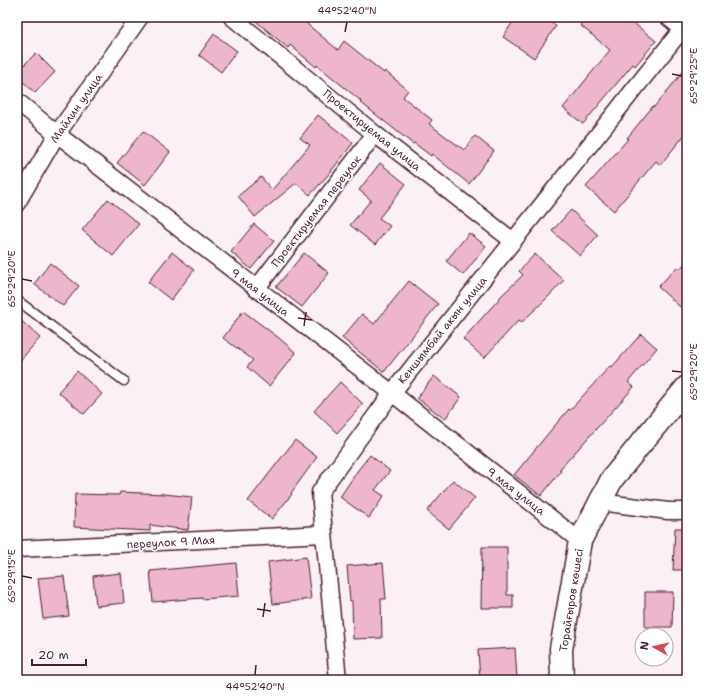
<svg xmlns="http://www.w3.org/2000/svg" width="704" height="697" font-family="'Shantell Sans',sans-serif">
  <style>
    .building { fill: #edb6cc; stroke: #4a1f2b }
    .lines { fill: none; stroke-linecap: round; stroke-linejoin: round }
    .lane-casing { stroke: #4a1f2b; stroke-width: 11 }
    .street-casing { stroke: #4a1f2b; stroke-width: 19 }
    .secondary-casing { stroke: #4a1f2b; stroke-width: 25 }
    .lane { stroke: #fff; stroke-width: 8 }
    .street { stroke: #fff; stroke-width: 16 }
    .secondary { stroke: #fff; stroke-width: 22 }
    .ticks { fill: none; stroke: #4a1f2b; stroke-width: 1.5 }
    .labels { text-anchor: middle; stroke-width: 3.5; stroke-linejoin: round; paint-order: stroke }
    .street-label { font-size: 11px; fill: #4a1f2b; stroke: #fff }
    .neatline { fill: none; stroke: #4a1f2b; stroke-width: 1.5 }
    .ticks-label { font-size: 10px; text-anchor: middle; fill: #4a1f2b }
  </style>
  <rect width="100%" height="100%" fill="#fbf0f5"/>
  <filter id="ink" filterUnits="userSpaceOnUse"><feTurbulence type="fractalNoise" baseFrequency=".025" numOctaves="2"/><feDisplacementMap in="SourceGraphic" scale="8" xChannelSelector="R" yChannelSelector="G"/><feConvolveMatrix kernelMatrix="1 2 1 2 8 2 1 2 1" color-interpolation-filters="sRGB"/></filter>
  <g filter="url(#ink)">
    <path class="building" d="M251,17H313L307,24L338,50L344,41L384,73L385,71L408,90L403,97L432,120L429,124L464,150L475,136L494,151L469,184L432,154L431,156L414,143L413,144L360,102L361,101L317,65L316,67L290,45L288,48Z
      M516,17H543L556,26L534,58L503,37Z
      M586,17H626L656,41L635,66L633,64L583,124L563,108L610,50L580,25Z
      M214,34L237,51L221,72L199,55Z
      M36,53L55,72L35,93L17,76V72Z
      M687,67V132L660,165L656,161L614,211L586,187L628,139L627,138L653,106L654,107Z
      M318,115L353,143L328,175L310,195L296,183L255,217L238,196L261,177L272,190L310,145L300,138Z
      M143,131L170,152L145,185L117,163Z
      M380,163L406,184L379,218L390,226L375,245L350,225L371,200L359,190Z
      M108,199L139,224L113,256L82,230Z
      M571,210L598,235L580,256L552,231Z
      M254,224L274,241L251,269L231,252Z
      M469,233L486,246L463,275L446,261Z
      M172,252L194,270L171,300L148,282Z
      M304,253L329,273L302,307L276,287Z
      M535,254L564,280L548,297L522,322L519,320L484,358L463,339L499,299V298L523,275L519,271Z
      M687,261V313L658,287L677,267L680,269Z
      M50,263L79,286L63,306L34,284Z
      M409,281L438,304L384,372L342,338L362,314L374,324Z
      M243,311L279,338L296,353L269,386L247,367L253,360L223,338Z
      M17,317L40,338L17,364Z
      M641,334L657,348L628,382L634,387L559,470L561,471L541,496L514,475L551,430L569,409L570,410L610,366L612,367Z
      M77,371L102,394L84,414L58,392Z
      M434,376L461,397L445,419L417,398Z
      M340,382L363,404L337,433L314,411Z
      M295,440L317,457L291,493L292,494L272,519L248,501Z
      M370,455L390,471L375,490L384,496L369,518L340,497L358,470Z
      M453,480L475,498L449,529L427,511Z
      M120,492L164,494L192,497L188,530L150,525V531L74,527L75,494L119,495Z
      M675,528H687V570H673Z
      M482,547H507V595H513V608H481Z
      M306,557L311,599L273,604L268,562Z
      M236,563L239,596L202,599V598L153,602L150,571Z
      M383,563L386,599H381L382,638L353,639L352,601H350L347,566Z
      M121,573L124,603L96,606L93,576Z
      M64,576L69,616L43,619L38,578Z
      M645,592H673L672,627H645Z
      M515,648L517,679L480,680L478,650Z"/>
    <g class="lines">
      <defs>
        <path id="lane" d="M17,300L124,381"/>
        <path id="street" d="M232,17L375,134L513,241
          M668,17L687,33
          M17,101L57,134L392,393L580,541
          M17,203L57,134L140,17
          M256,289L375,134
          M600,502L668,511H687
          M17,549L324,534
          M338,680L320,492L392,393L687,23"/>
        <path id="secondary" d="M562,680L561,649L580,541L612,479L687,387"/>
      </defs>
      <use href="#lane" class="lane-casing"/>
      <use href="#street" class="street-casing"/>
      <use href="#secondary" class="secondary-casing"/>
      <use href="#lane" class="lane"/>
      <use href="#street" class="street"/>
      <use href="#secondary" class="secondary"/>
    </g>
  </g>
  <path class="ticks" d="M345,32L347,22M672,74L682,76M22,279L32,281M298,318L312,320M304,326L306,312M672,371L682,372M22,576L32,578M257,609L271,611M263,617L265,603M255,675L256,665"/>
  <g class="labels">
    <g class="street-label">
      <text transform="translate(76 108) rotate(-55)" y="4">Майлин улица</text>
      <text transform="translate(372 130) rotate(39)" y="4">Проектируемая улица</text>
      <text transform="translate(316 211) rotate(-52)" y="4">Проектируемая переулок</text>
      <text transform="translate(260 292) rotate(38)" y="4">9 мая улица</text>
      <text transform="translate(442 330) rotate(-51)" y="4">Кеншымбай акын улица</text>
      <text transform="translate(516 491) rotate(38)" y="4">9 мая улица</text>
      <text transform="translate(171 542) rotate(-3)" y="4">переулок 9 Мая</text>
      <text transform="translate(571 600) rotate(-81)" y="4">Торайғыров көшесі</text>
    </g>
  </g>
  <rect width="704" height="697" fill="none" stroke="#fff" stroke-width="44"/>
  <g transform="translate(654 647) rotate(278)"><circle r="19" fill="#ffffff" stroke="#b7a5aa"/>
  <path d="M0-3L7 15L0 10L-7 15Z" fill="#d1495b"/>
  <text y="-6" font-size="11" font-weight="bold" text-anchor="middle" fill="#4a1f2b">N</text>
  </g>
  <path d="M32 659v6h54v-6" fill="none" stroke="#4a1f2b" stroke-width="2"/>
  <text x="38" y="659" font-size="12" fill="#4a1f2b" stroke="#ffffff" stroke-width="3" paint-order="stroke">20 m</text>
  <rect x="22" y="22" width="660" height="653" class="neatline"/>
  <g class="ticks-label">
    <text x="347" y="14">44°52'40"N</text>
    <text transform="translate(693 76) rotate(-90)" y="4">65°29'25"E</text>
    <text transform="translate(11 279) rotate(-90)" y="4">65°29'20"E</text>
    <text transform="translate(693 372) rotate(-90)" y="4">65°29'20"E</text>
    <text transform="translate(11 576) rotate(-90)" y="4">65°29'15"E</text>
    <text x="255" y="690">44°52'40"N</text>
  </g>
</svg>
